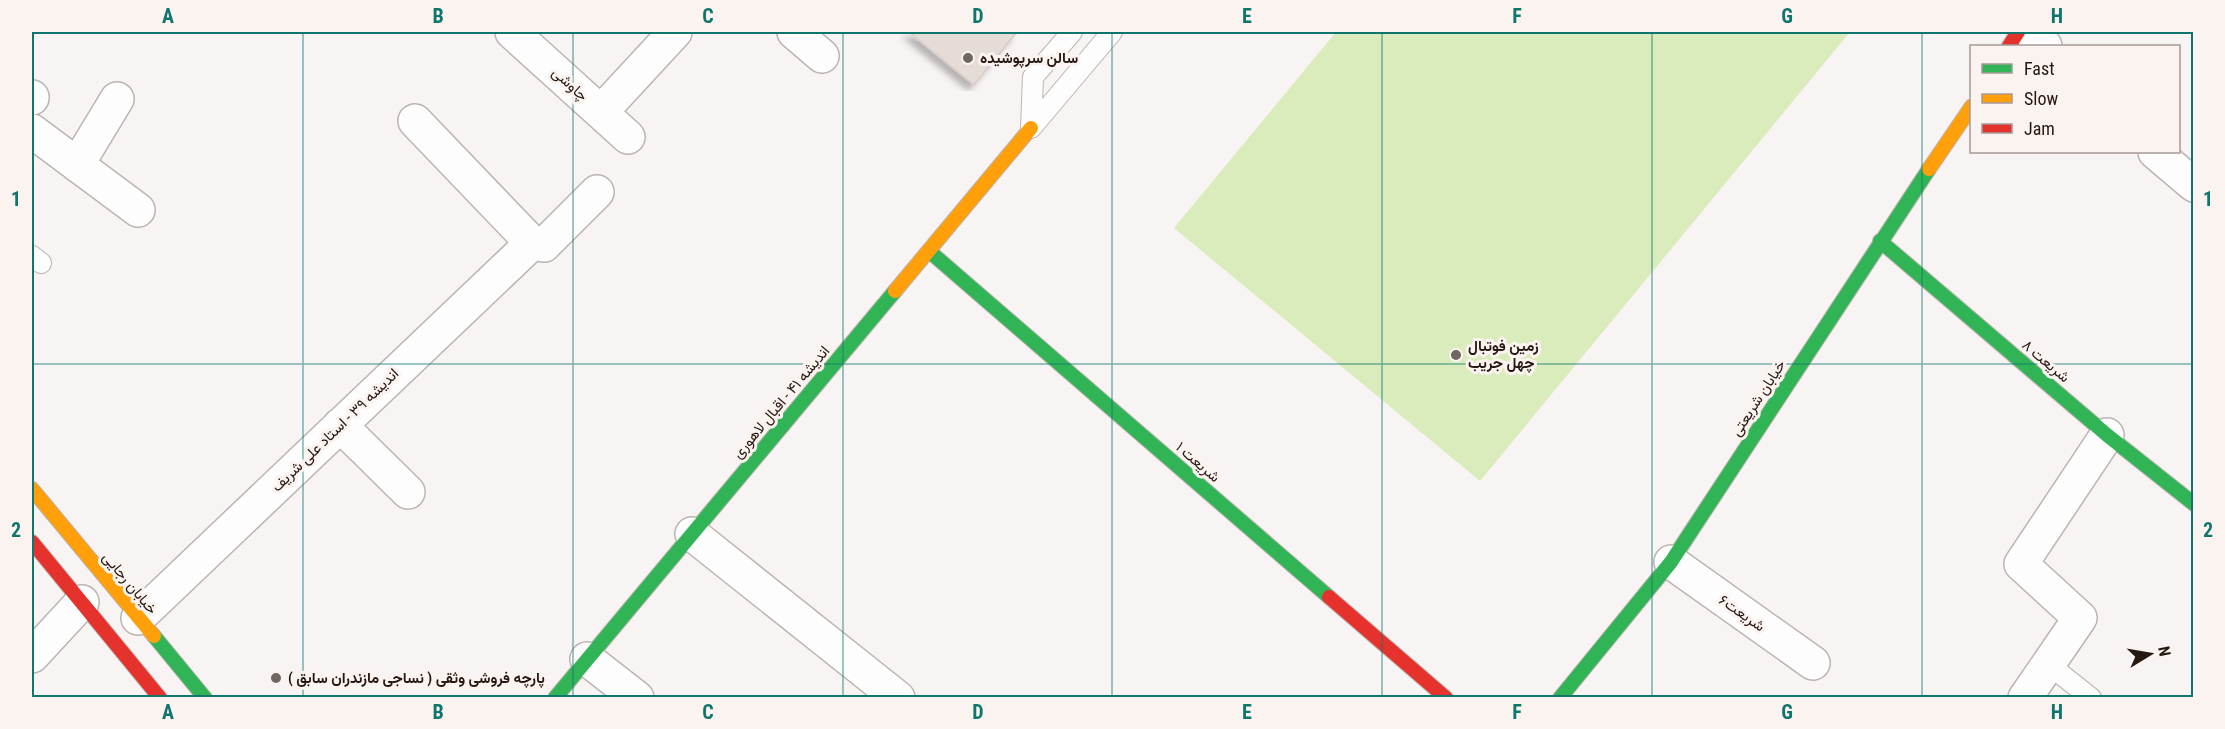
<svg xmlns="http://www.w3.org/2000/svg" width="2225" height="729" font-family="'Roboto Condensed',Vazirmatn,sans-serif">
  <style>
    .green { fill: #daebbc }
    .building { fill: #e5dcd8; stroke: #d5ccc9; stroke-width: 1.5; filter: url(#shadow) }
    .lines { fill: none; stroke-linecap: round; stroke-linejoin: round }
    .lane-casing { stroke: #bcb4b0; stroke-width: 22 }
    .street-casing { stroke: #bcb4b0; stroke-width: 36 }
    .fast-casing { stroke: #bcb4b0; stroke-width: 16 }
    .slow-casing { stroke: #bcb4b0; stroke-width: 16 }
    .jam-casing { stroke: #bcb4b0; stroke-width: 16 }
    .lane { stroke: #fefdfd; stroke-width: 20 }
    .street { stroke: #fefdfd; stroke-width: 33 }
    .fast { stroke: #30b455; stroke-width: 14 }
    .slow { stroke: #ff9f0a; stroke-width: 14 }
    .jam { stroke: #e5322d; stroke-width: 14 }
    .grid { fill: none; stroke: #0f766e; stroke-width: 1.5; stroke-opacity: 0.55 }
    .poi-dot { fill: #6f6561; stroke: #fbf3f0; stroke-width: 2 }
    .labels { text-anchor: middle; stroke-width: 6; stroke-linejoin: round; paint-order: stroke }
    .poi-label { font-size: 15px; font-weight: bold; fill: #251812; stroke: #fbf3f0; text-anchor: start }
    .street-label { font-size: 15px; fill: #251812; stroke: #fbf3f0 }
    .neatline { fill: none; stroke: #0f766e; stroke-width: 2 }
    .grid-label { font-size: 20px; text-anchor: middle; font-weight: bold; fill: #0f766e }
  </style>
  <defs>
    <filter id="shadow"><feDropShadow dx="-5.5" dy="5.5" stdDeviation="3" flood-color="#0004"/></filter>
  </defs>
  <rect width="100%" height="100%" fill="#f8f4f3"/>
  <path class="green" d="M1336,32H1850L1480,481L1174,228Z"/>
  <path class="building" d="M909,32H1017L974,85Z"/>
  <g class="lines">
    <defs>
      <path id="lane" d="M1031,128L1112,32
        M1031,128L1033,77L1072,32
        M32,256L41,263
        M2048,664L2091,698"/>
      <path id="street" d="M512,32L628,137
        M794,32L822,56
        M2031,32L2045,46
        M32,97V98
        M601,112L675,32
        M415,121L532,243L544,245L597,192
        M32,131L138,210
        M2155,152L2194,185
        M77,165L117,99
        M340,425L408,492
        M692,534L898,698
        M1671,562L1813,663
        M138,618L532,243
        M32,656L82,602
        M587,659L637,698
        M2025,698L2080,618L2021,564L2107,435"/>
      <path id="fast" d="M1880,241L2107,435L2194,504
        M929,251L1329,597
        M154,636L205,698
        M555,698L895,291
        M1560,698L1671,562L1929,169"/>
      <path id="slow" d="M1929,169L1972,106
        M895,291L1031,128
        M32,489L154,636"/>
      <path id="jam" d="M2009,46L2018,32
        M32,542L160,698
        M1329,597L1446,698"/>
    </defs>
    <use href="#lane" class="lane-casing"/>
    <use href="#street" class="street-casing"/>
    <use href="#fast" class="fast-casing"/>
    <use href="#slow" class="slow-casing"/>
    <use href="#jam" class="jam-casing"/>
    <use href="#lane" class="lane"/>
    <use href="#street" class="street"/>
    <use href="#fast" class="fast"/>
    <use href="#slow" class="slow"/>
    <use href="#jam" class="jam"/>
  </g>
  <path class="grid" d="M303,32V698M573,32V698M843,32V698M1112,32V698M1382,32V698M1652,32V698M1922,32V698M32,364H2194"/>
  <g class="poi-dot">
    <circle cx="968" cy="58" r="6"/>
    <circle cx="1456" cy="355" r="6"/>
    <circle cx="276" cy="678" r="6"/>
  </g>
  <g class="labels">
    <g class="poi-label">
      <text x="980" y="63">سالن سرپوشیده</text>
      <text x="1468" y="351">زمین فوتبال<tspan x="1468" dy="17">چهل جریب</tspan></text>
      <text x="288" y="683">پارچه فروشی وثقی ( نساجی مازندران سابق )</text>
    </g>
    <g class="street-label">
      <text transform="translate(570 84) rotate(42)" y="5">چاوشی</text>
      <text transform="translate(2046 361) rotate(40)" y="5">شریعت ۸</text>
      <text transform="translate(1758 398) rotate(-57)" y="5">خیابان شریعتی</text>
      <text transform="translate(781 402) rotate(-50)" y="5">اندیشه ۴۱ - اقبال لاهوری</text>
      <text transform="translate(335 430) rotate(-44)" y="5">اندیشه ۳۹ - استاد علی شریف</text>
      <text transform="translate(1198 462) rotate(41)" y="5">شریعت ۱</text>
      <text transform="translate(130 583) rotate(50)" y="5">خیابان رجایی</text>
      <text transform="translate(1742 613) rotate(35)" y="5">شریعت۶</text>
    </g>
  </g>
  <rect width="2225" height="729" fill="none" stroke="#fbf3f0" stroke-width="66"/>
  <rect x="1970" y="45" width="210" height="108" fill="#fbf3f0" stroke="#a59b97" stroke-width="1.5"/>
  <rect x="1982" y="64" width="30" height="9" fill="#30b455" stroke="#a59b97" stroke-width="1.5"/>
  <text x="2024" y="75" font-size="18" fill="#251812">Fast</text>
  <rect x="1982" y="94" width="30" height="9" fill="#ff9f0a" stroke="#a59b97" stroke-width="1.5"/>
  <text x="2024" y="105" font-size="18" fill="#251812">Slow</text>
  <rect x="1982" y="124" width="30" height="9" fill="#e5322d" stroke="#a59b97" stroke-width="1.5"/>
  <text x="2024" y="135" font-size="18" fill="#251812">Jam</text>
  <g transform="translate(2150 654) rotate(79)" stroke="#fbf3f0" stroke-width="4.5" paint-order="stroke">
  <path d="M0-4.5L10 22L0 15L-10 22Z" fill="#251812"/>
  <text y="-9" font-size="16" font-weight="bold" text-anchor="middle" fill="#251812">N</text>
  </g>
  <rect x="33" y="33" width="2159" height="663" class="neatline"/>
  <g class="grid-label">
    <text x="168" y="23">A</text>
    <text x="438" y="23">B</text>
    <text x="708" y="23">C</text>
    <text x="978" y="23">D</text>
    <text x="1247" y="23">E</text>
    <text x="1517" y="23">F</text>
    <text x="1787" y="23">G</text>
    <text x="2057" y="23">H</text>
    <text x="16" y="206">1</text>
    <text x="2208" y="206">1</text>
    <text x="16" y="537">2</text>
    <text x="2208" y="537">2</text>
    <text x="168" y="719">A</text>
    <text x="438" y="719">B</text>
    <text x="708" y="719">C</text>
    <text x="978" y="719">D</text>
    <text x="1247" y="719">E</text>
    <text x="1517" y="719">F</text>
    <text x="1787" y="719">G</text>
    <text x="2057" y="719">H</text>
  </g>
</svg>
